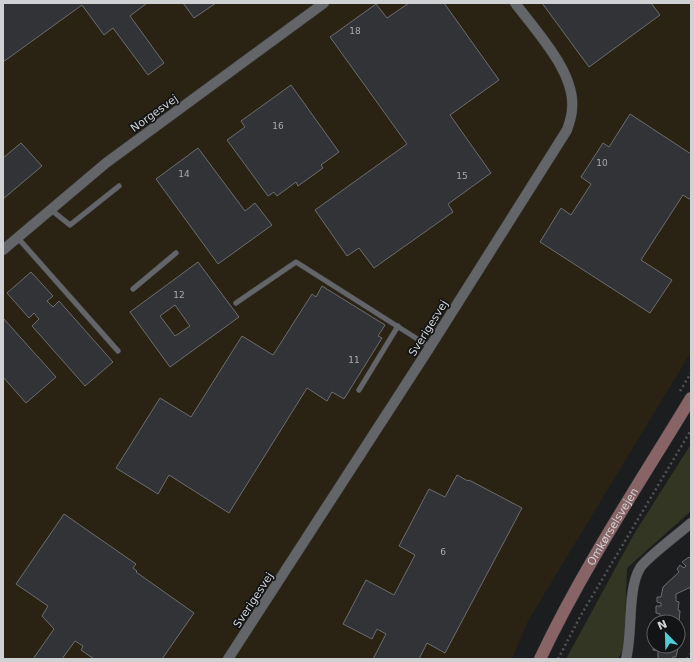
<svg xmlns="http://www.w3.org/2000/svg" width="694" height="662" font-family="'DejaVu Sans',sans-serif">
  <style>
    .industrial { fill: #2a2313 }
    .green { fill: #323623 }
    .building { fill: #323336; stroke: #6c6d70; fill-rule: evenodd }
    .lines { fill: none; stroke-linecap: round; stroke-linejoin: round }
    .service-casing { stroke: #363739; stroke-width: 6 }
    .minor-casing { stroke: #363739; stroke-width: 11 }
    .secondary-casing { stroke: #363739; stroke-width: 13 }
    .path { stroke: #525355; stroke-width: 2.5; stroke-dasharray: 2 3; stroke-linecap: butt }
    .service { stroke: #636568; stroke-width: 5 }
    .minor { stroke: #636568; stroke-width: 10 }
    .secondary { stroke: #886466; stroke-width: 12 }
    .labels { text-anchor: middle; stroke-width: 3.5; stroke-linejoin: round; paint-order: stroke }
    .number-label { font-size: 9px; fill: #a8aaac }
    .street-label { font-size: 11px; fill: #d0d1d3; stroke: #121416 }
  </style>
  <rect width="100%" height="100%" fill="#1c1d1f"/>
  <path class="industrial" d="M3,3H691V352L528,621L512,659H3Z"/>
  <path class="green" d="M691,444V511L627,568L624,648L618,659H566L634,534Z"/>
  <path class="building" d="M3,3H147L130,16L164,63L148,75L113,28L104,35L82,5L3,62Z
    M183,3H216L194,18Z
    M409,3H444L499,80L450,115L491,173L448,204L453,212L374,268L359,248L347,256L315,210L407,144L330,37L376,4L387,18Z
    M542,3H651L660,15L589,67Z
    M291,85L339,152L321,165L323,168L298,186L296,182L277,196L274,192L268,196L227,140L245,127L241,121Z
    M630,114L691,154V198L689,199L683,195L641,260L672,280L650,313L540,242L561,208L571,215L591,184L581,177L603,143L609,147Z
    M21,143L42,166L3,199V158Z
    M198,148L245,211L255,203L272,225L218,264L156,179Z
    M198,262L239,317L170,367L130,312ZM175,305L190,326L175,336L160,316Z
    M31,272L53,296L47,301L53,307L59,301L113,362L85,386L32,326L39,319L34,313L29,318L7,293Z
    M322,286L385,325L378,336L382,338L344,399L332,392L327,401L307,388L229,513L169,475L158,494L116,468L160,398L191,417L242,336L273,355L312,294L316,297Z
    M3,318L56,377L26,403L3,377Z
    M457,475L468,481L469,480L522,508L445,653L427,643L419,659H373L386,634L377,629L372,639L343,624L366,580L394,595L415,555L399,546L429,489L445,497Z
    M64,514L136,564L133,568L137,571L136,572L194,613L162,659H94L81,650L83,646L75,641L62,659H33L54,629L42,616L48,606L16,584Z
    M689,557L691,559V587L676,594V601L679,602L678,610L680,611L678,633V622H660V614L656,613V606H661V603L657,602V597H661L663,587L679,572L677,569L680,565L684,568L686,566L682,562Z
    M654,643V646H676L678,648L676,657H673L672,659H658V651L653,650Z"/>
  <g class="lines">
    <defs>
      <path id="service" d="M50,209L70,225L119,186
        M17,237L118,351
        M133,289L176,253
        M236,303L296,262L430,347
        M359,390L398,326"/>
      <path id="minor" d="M3,250L106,163L324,3
        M228,659L430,347L567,130C569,124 572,116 572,109C576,73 536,31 515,3
        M626,659C633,632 627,590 640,568C646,558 680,533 691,523"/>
      <g id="secondary">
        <path id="s1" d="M540,659C583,568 639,484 691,398"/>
      </g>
    </defs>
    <use href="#service" class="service-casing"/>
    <use href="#minor" class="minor-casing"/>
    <use href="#secondary" class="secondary-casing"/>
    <path class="path" d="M680,391L691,373
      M558,659L581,615L691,430
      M687,659L691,654"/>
    <use href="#service" class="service"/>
    <use href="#minor" class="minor"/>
    <use href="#secondary" class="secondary"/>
  </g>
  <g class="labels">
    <g class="number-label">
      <text x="355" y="34">18</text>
      <text x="278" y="129">16</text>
      <text x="602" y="166">10</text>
      <text x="184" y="177">14</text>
      <text x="462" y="179">15</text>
      <text x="179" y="298">12</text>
      <text x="354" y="363">11</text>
      <text x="443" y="555">6</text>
    </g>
    <g class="street-label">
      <text transform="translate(154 113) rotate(-36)" y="4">Norgesvej</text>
      <text transform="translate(428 328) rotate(-58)" y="4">Sverigesvej</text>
      <text dy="4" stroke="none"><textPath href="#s1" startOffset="151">Omkørselsvejen</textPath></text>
      <text transform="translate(253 600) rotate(-57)" y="4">Sverigesvej</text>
    </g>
  </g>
  <rect width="694" height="662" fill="none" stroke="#d0d1d3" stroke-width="8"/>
  <g transform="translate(666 634) rotate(337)"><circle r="19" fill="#121416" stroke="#5e6062"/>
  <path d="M0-3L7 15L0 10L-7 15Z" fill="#52cbd9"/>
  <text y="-6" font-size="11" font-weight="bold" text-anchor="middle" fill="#d0d1d3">N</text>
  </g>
</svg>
